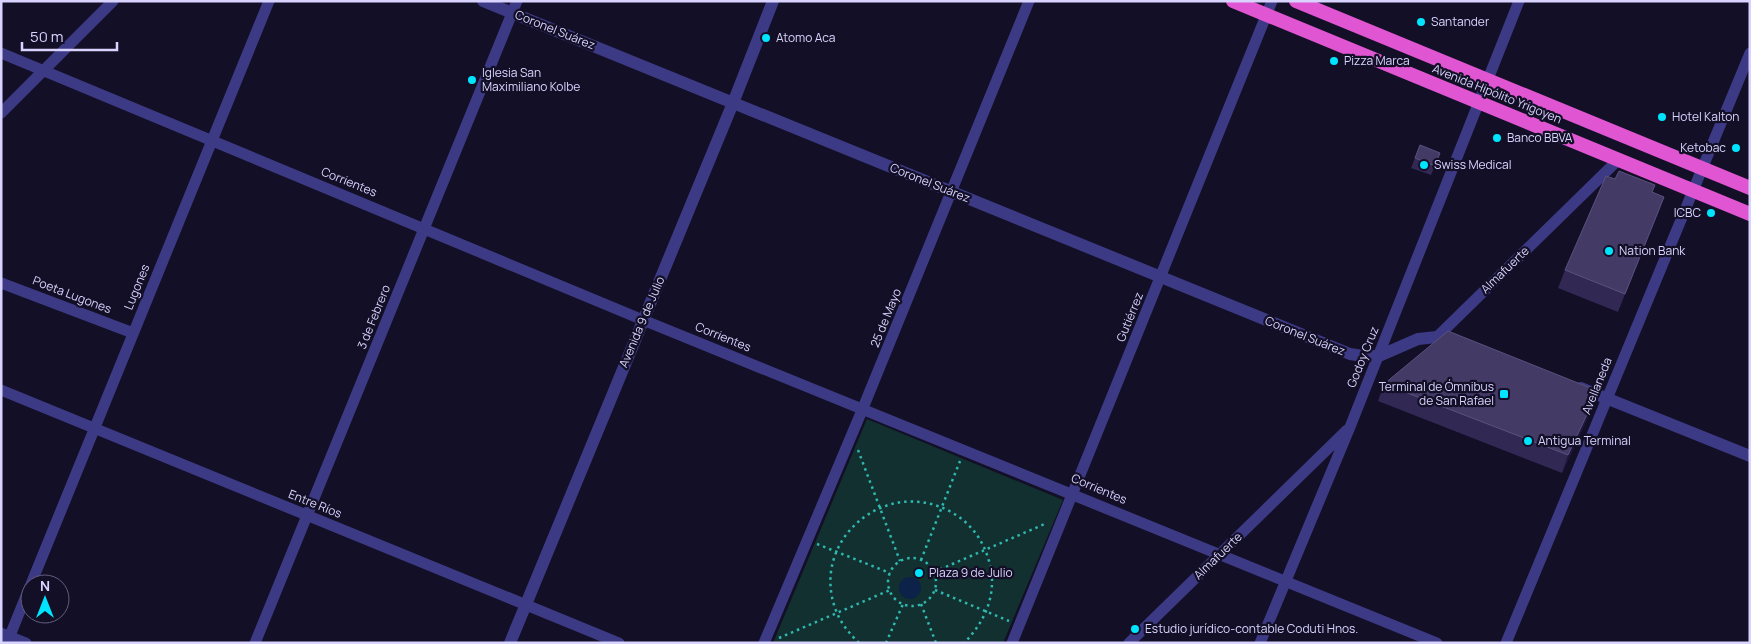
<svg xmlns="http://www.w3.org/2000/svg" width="1751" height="644" font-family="Manrope,sans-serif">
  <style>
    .green { fill: #12302f }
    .water { fill: #0c2248 }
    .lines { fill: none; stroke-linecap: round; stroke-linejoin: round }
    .path { stroke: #2fb8b0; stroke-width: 2.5; stroke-dasharray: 2.5 4; stroke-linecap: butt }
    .minor { stroke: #3d3a85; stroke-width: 11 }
    .tertiary { stroke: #3d3a85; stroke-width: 12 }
    .trunk { stroke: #e055d1; stroke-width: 14 }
    .wall { fill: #312854 }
    .shaded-wall { fill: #1d163a }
    .building { fill: #433a66; stroke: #5a527e }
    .poi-dot { fill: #00e5ff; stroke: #130f26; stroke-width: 2 }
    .labels { text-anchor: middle; stroke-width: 4.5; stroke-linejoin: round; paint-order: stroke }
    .poi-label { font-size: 12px; fill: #d9d4ff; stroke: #130f26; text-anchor: start }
    .street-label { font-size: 12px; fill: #d9d4ff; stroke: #130f26 }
  </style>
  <rect width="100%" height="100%" fill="#130f26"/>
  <path class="green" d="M867,419L1063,500L1003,643H773Z"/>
  <path class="water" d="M899 588a11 11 0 1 1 22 0a11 11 0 1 1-22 0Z"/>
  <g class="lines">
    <path class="path" d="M858,450L900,561
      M817,544L890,573
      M888 582a24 24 0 1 1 48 0a24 24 0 1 1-48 0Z
      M921,560L960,461
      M934,572L1047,523
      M935,590L1009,621
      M921,604L936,643
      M779,638L890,590
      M859,643C850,634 842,625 837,613C807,542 885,475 951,512C971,523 983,540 989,561C998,592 986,621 964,643
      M886,643L903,604"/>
    <path class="minor" d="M1,53L643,320L1437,643
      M1,113L113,1
      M1,283L133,333
      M1437,337L1618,160
      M1,390L619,643
      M31,584L269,1
      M1,633L26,643
      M7,643L30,586
      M255,643L517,1
      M764,643L863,408L1029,1
      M1012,643L1272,1
      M1129,643L1347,430
      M1260,643L1350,427L1519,1
      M1506,643L1750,53"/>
    <path class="tertiary" d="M483,1L1350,354L1363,356H1379L1418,339L1437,337L1455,340
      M1581,388L1750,456
      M510,643L733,103L773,1"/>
    <path class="trunk" d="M1233,1L1750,214
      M1296,1L1750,188"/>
  </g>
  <path class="wall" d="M1420,145L1440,153L1431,175L1411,168Z
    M1652,192L1664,197L1618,312L1558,288L1565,270Z
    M1384,384L1592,409L1562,473L1378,401Z"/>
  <path class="shaded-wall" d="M1664,197L1658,215L1618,312L1625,294Z
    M1598,391L1592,409L1562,473L1568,455Z"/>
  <path class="building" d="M1420,145L1440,153L1435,166L1415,158Z
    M1619,171L1655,185L1652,192L1664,197L1625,294L1565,270L1606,176L1615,179Z
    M1448,331L1598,391L1568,455L1384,384Z"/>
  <g class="poi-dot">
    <circle cx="1421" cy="22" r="5"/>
    <circle cx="766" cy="38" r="5"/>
    <circle cx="1334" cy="61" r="5"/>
    <circle cx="472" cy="80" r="5"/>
    <circle cx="1662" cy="117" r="5"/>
    <circle cx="1497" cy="138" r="5"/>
    <circle cx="1736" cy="148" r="5"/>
    <circle cx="1424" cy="165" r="5"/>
    <circle cx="1711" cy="213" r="5"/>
    <circle cx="1609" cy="251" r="5"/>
    <rect x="1499" y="389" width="10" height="10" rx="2.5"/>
    <circle cx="1528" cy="441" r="5"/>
    <circle cx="919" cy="573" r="5"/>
    <circle cx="1135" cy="629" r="5"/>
  </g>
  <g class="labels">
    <g class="poi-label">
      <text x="1431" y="26">Santander</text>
      <text x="776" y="42">Atomo Aca</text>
      <text x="1344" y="65">Pizza Marca</text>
      <text x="482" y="77">Iglesia San<tspan x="482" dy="14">Maximiliano Kolbe</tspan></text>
      <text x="1672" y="121">Hotel Kalton</text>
      <text x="1507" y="142">Banco BBVA</text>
      <text x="1726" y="152" text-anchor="end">Ketobac</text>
      <text x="1434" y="169">Swiss Medical</text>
      <text x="1701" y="217" text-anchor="end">ICBC</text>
      <text x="1619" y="255">Nation Bank</text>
      <text x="1494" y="391" text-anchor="end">Terminal de Ómnibus<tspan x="1494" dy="14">de San Rafael</tspan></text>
      <text x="1538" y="445">Antigua Terminal</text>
      <text x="929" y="577">Plaza 9 de Julio</text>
      <text x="1145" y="633">Estudio jurídico-contable Coduti Hnos.</text>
    </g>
    <g class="street-label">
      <text transform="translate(555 30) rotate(22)" y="4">Coronel Suárez</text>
      <text transform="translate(1497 94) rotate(22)" y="4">Avenida Hipólito Yrigoyen</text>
      <text transform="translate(349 182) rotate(22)" y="4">Corrientes</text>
      <text transform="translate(930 183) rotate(22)" y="4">Coronel Suárez</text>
      <text transform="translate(1505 270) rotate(-44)" y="4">Almafuerte</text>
      <text transform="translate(137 287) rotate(-68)" y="4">Lugones</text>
      <text transform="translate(72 295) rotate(21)" y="4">Poeta Lugones</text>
      <text transform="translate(374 317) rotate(-68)" y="4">3 de Febrero</text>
      <text transform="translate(1130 317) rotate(-68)" y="4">Gutiérrez</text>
      <text transform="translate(886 318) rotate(-68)" y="4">25 de Mayo</text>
      <text transform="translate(642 322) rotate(-67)" y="4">Avenida 9 de Julio</text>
      <text transform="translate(1305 336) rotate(22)" y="4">Coronel Suárez</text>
      <text transform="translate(723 337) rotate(22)" y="4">Corrientes</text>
      <text transform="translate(1363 357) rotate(-68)" y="4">Godoy Cruz</text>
      <text transform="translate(1597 386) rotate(-68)" y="4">Avellaneda</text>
      <text transform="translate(1099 489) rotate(23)" y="4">Corrientes</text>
      <text transform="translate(315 504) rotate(22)" y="4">Entre Ríos</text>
      <text transform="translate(1218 556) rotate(-44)" y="4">Almafuerte</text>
    </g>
  </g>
  <rect width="1751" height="644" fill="none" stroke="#d9d4ff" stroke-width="5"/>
  <g transform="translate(45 599)"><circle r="24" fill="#130f26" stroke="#625e7d"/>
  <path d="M0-4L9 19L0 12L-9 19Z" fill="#00e5ff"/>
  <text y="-8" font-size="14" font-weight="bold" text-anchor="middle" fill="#d9d4ff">N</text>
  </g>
  <path d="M22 42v8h95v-8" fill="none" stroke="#d9d4ff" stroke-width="2.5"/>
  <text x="30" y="42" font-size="15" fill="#d9d4ff" stroke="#130f26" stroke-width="4" paint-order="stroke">50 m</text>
</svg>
